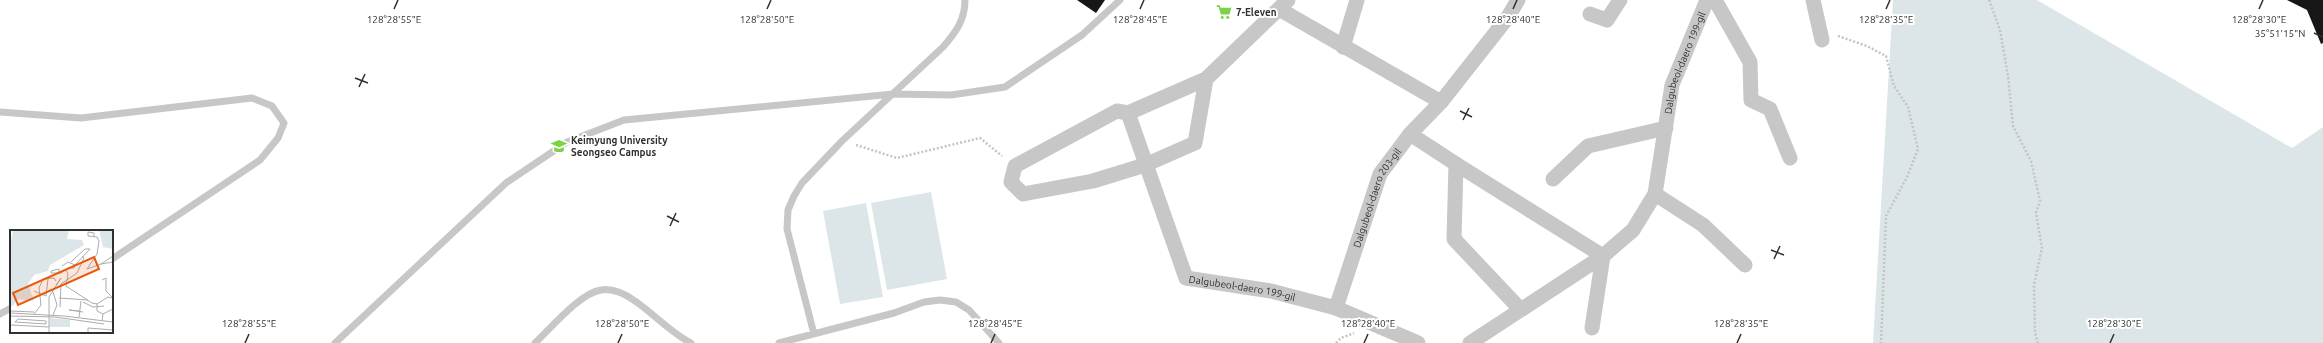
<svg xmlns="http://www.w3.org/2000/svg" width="2323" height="343" font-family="Ubuntu,sans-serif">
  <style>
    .green { fill: #dce6e8 }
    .building { fill: #171717 }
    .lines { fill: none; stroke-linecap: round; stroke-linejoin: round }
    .path { stroke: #c4c4c4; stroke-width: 2.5; stroke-dasharray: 2 2; stroke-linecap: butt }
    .service { stroke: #c7c7c7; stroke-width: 7 }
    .minor { stroke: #c7c7c7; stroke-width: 15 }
    .ticks { fill: none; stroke: #303030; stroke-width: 1.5 }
    .labels { text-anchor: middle; stroke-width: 4; stroke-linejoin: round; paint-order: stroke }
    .poi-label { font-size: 10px; font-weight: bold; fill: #303030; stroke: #fff; text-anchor: start }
    .street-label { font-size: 10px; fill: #303030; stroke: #fff }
    .inset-road { fill: none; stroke: #acacac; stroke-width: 1 }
    .view { fill: #e8590c; fill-opacity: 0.15; stroke: #e8590c; stroke-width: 2 }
    .inset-edge { fill: none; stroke: #303030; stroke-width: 2 }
    .ticks-label { font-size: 10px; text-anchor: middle; fill: #303030; stroke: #fff; stroke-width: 4; stroke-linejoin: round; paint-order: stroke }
  </style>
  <rect width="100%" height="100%" fill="#fff"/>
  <path class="green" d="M1893,0H2037L2292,148L2323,127V343H1873Z
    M931,192L947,279L887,290L871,203Z
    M866,203L883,297L840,304L823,211Z"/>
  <path class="building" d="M1077,0H1105L1096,13Z
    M2287,0H2323V43L2321,44L2307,10Z"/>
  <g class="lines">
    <path class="path" d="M1989,0L2000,30L2008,76L2013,126L2031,161L2040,201L2036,213L2042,248L2034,285L2035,333L2038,343
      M1838,36L1867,46L1886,56L1894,86L1908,107L1918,149L1907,177L1886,216L1881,343
      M856,145L897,158L980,138L1002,156
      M1336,343L1341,338L1354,333"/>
    <path class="service" d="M0,112L81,118L252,98L272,106L284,123L278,138L260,160L112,259
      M0,314L11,308
      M814,334L787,229L788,210L794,196L802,183L842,141L943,47C956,32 965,20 965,0
      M335,343L506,183L567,142L624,120L893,94L951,95L1005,87L1082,35L1120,0
      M535,343C551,328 580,293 601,290C613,288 625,294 635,301C654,314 670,332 691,343
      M779,343L894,313L924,302L940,300L956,302L969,310L999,343"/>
    <g class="minor">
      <path d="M1715,0L1750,62L1751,100L1770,109L1790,158"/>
      <path d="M1813,0L1822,40"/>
      <path d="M1279,9L1441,102"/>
      <path d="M1590,14L1607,20L1620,0"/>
      <path d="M1343,47L1357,0"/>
      <path d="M1206,79L1195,143L1145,165L1093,181L1023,194L1011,182L1015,166L1117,111L1128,113L1206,79L1288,0"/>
      <path id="s1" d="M1128,113L1186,278L1271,291L1336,308L1418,343"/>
      <path d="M1410,134L1456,164L1454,239L1520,309"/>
      <path d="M1456,164L1603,256L1592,328"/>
      <path d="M1553,179L1588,146L1666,128"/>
      <path d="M1655,194L1703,225L1745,265"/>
      <path id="s2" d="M1336,308L1380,174L1410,134L1441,102L1508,17L1518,0"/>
      <path id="s3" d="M1470,343L1603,256L1633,230L1655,194L1672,85L1707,0"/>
    </g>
  </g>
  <path class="ticks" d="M394,9L398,0M767,9L771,0M1140,9L1144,0M1513,9L1517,0M1886,9L1890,0M2259,9L2263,0M2314,33L2323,37M355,78L368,83M359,87L365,74M1460,111L1472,117M1463,120L1469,108M667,216L679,222M670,226L676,213M1771,250L1784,255M1774,259L1780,246M245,343L249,334M618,343L622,334M991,343L995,334M1364,343L1368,334M1737,343L1741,334M2110,343L2114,334"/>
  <defs>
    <symbol id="supermarket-bare" viewBox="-9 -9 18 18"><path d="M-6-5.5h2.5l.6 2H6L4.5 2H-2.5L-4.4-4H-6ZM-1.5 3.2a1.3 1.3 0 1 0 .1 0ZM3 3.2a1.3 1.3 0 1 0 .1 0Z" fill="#7ad445" stroke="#fff" stroke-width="2.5" paint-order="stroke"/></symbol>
    <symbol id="university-bare" viewBox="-9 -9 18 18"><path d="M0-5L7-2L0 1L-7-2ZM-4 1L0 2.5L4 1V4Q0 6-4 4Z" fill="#7ad445" stroke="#fff" stroke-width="2.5" paint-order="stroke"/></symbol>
  </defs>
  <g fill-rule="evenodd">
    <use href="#supermarket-bare" x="1213" y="1" width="22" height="22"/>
    <use href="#university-bare" x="548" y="135" width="22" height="22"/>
  </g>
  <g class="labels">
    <g class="poi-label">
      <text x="1236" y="16">7-Eleven</text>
      <text x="571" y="144">Keimyung University<tspan x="571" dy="12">Seongseo Campus</tspan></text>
    </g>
    <g class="street-label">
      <text dy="4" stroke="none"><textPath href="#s3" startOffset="376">Dalgubeol-daero 199-gil</textPath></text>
      <text dy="4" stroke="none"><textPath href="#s2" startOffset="118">Dalgubeol-daero 203-gil</textPath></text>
      <text dy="4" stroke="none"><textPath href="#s1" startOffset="232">Dalgubeol-daero 199-gil</textPath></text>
    </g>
  </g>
  <g transform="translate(10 230)">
    <rect width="103" height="103" fill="#fff"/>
    <path d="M3,0H59L57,9L72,10L74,15L40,35L38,41L24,45L18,54L24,71L7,69L3,76L0,75V18ZM89,0H103V19L93,17ZM40,88L60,90V97H39Z" fill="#dce6e8"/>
    <path class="inset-road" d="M84,6V3L78,2V6L87,7L89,11L87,24L77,39L91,34M103,26L91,34L103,32M52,36L58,32L65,35L80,19H75L61,32M56,40L58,44L56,56L82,73L87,74V81L93,84M49,43V39L41,41V43H51L58,38H64L65,35M92,50L96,48V61L103,68M24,61L36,66M36,66L38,49M49,68L78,70M73,72L83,77L94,76M87,74L98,67L102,68M50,77L51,54L67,43L74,28L72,26M0,81L24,82M70,81L59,80L73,82M0,83L54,86L103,92M24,84L31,75L29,58L33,49L44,48L46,51M43,85L47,75L43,62M0,86L45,87L94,94M69,87L71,71M92,91L93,84L103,79M5,92L8,89L36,91V94M5,92L36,94M1,95L39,97M39,103V67L51,48L46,55M78,103V98L103,100"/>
    <path class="view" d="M84,27L89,39L8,75L3,63Z"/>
    <rect width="103" height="103" class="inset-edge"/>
  </g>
  <g class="ticks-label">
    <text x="767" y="23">128°28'50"E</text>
    <text x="1140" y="23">128°28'45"E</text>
    <text x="1513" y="23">128°28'40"E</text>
    <text x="2259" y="23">128°28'30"E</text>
    <text x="394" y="23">128°28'55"E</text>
    <text x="1886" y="23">128°28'35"E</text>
    <text x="2280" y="37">35°51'15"N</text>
    <text x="249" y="327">128°28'55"E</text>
    <text x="622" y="327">128°28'50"E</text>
    <text x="995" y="327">128°28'45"E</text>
    <text x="1368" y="327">128°28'40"E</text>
    <text x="1741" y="327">128°28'35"E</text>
    <text x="2114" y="327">128°28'30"E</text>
  </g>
</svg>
